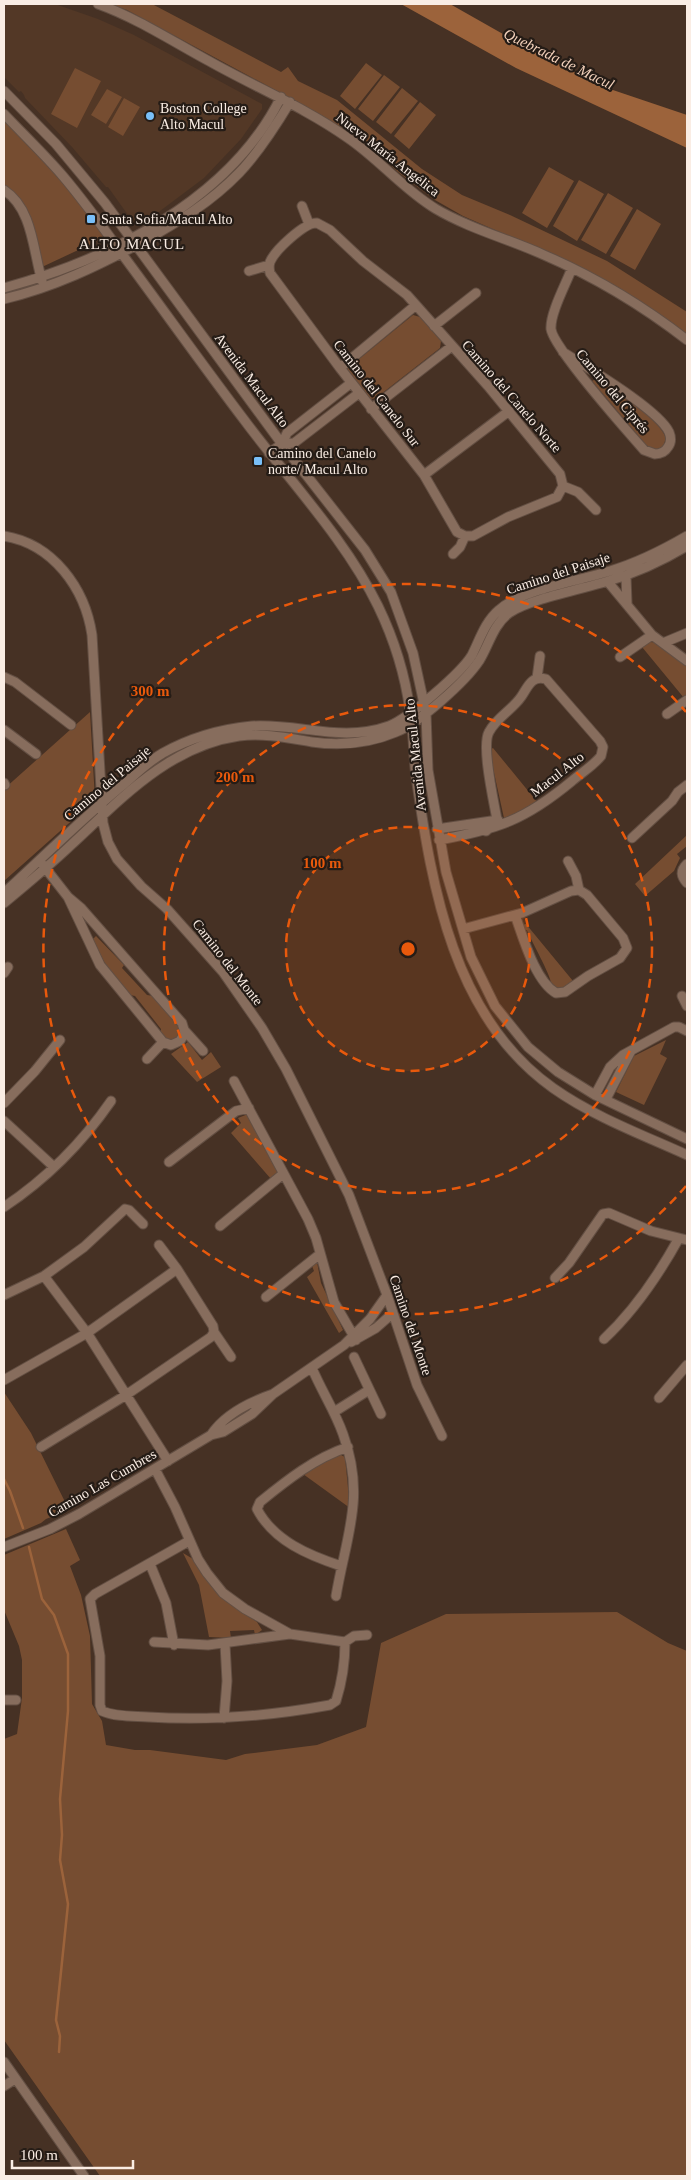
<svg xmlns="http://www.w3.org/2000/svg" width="691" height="2180" font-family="'Times New Roman',serif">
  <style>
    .built { fill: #533826 }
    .green { fill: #764d31 }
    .water { fill: #9c633b }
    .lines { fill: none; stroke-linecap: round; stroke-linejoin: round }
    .stream { stroke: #9c633b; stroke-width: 2.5 }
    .minor-casing { stroke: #634f43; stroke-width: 11 }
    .minor { stroke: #876d5d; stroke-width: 9 }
    .ring { fill: none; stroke: #e8590c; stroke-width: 2.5; stroke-dasharray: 9 6 }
    .poi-dot { fill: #79bff8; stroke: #251c16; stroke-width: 2 }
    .labels { text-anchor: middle; stroke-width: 4.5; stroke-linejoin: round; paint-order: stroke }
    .poi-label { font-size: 14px; fill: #faede4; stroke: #251c16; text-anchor: start }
    .street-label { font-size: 14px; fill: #faede4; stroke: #251c16 }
    .water-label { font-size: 15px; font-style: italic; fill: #f3d1bb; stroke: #251c16 }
    .neighbourhood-label { font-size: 15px; letter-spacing: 1px; fill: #faede4; stroke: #251c16 }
    .centre { fill: #e8590c; stroke: #251c16; stroke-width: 2.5 }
    .ring-label { font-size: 15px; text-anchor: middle; font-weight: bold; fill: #e8590c; stroke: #251c16; stroke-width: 4.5; stroke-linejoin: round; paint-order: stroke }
  </style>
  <rect width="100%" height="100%" fill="#463124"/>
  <path class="built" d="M4,4H55L98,19L134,35L262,104V109L241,139L204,178L156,214L138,223L136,221L133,222L108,187H106L72,147L25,98L24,95L21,91L19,92L4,77Z"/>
  <path class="green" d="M109,4H152L281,72L288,67L298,81L337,100L422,169L462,195L510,215L607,261L687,312V334L661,315L575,265L463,216L435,200L398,172L368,144L314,111L127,10Z
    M366,63L382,75L355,109L340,96Z
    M75,68L101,81L77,128L51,114Z
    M384,75L400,87L373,121L358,109Z
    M402,88L418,101L391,134L376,122Z
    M107,89L122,97L106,124L91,115Z
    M124,98L140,107L123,136L108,127Z
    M420,102L436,115L409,149L394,136Z
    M4,120L56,175L106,237L42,267C35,234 32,208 4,185Z
    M549,167L574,181L547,228L522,213Z
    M579,180L604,194L577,241L553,226Z
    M608,193L633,208L606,254L581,240Z
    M637,209L661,224L635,270L610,256Z
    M413,315L420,317L441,341L440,348L376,398L370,399L348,373V368Z
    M596,379C615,392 658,417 666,438L663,447L655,450L646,445L592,381Z
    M649,642C663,641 678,657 687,666V696L684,698L642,647Z
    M90,712L95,800L4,881V789Z
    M493,748L538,803L519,813L504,818L489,750Z
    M687,835V846L677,854L680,858L674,871L645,896L635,884Z
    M526,924L573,981L562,989L557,990L551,984C552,977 531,941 527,930H524L522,925Z
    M96,936L124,965L122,968L147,995L153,996L178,1026L180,1038L175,1041L165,1038L161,1034V1029L135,996L130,995L107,967L92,940Z
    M666,1040L660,1054L667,1058L644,1105L616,1092L634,1056Z
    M188,1042L202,1060L211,1052L221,1067L197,1082L171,1054Z
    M248,1114L278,1173L271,1179L231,1133L241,1123L238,1118Z
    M317,1262L321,1283L343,1330L339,1333L307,1277L314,1271L312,1266Z
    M4,1392L31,1433L69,1510L46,1519L41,1523L4,1539Z
    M339,1454L345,1457L350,1508L303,1474Z
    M66,1529L80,1560L70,1566L81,1595L90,1636L92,1704L102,1721L106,1745L135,1750H150L226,1760L245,1754L317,1745L366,1727L381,1643L446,1614L617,1612L668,1643L687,1651V2176H100L4,2040V1739L17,1734L22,1698V1660L19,1646L4,1610V1555Z
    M183,1553L193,1559L216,1591L236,1608L257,1622L262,1630L255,1635L254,1630L230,1631L231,1638L209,1637L199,1585Z"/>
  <path class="water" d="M401,4H450L524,46L604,87L687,115V148L516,68Z"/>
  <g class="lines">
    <path class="stream" d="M4,1479L10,1491L23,1528
      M29,1547L42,1599L54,1615L68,1654V1711L60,1799L62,1835L60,1860L68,1904L56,2020L60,2036L59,2052"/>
    <defs>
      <path id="minor" d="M98,4C137,18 172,41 209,61C255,87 304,107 348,138C379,159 404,190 436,209C470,229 509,239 544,255C595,277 643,306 687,340
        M4,91L56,144L105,203L282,444L365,550L391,592L413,653L426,713L428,770L446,872L471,957L495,1006L528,1047L558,1072L595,1095L687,1139
        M4,114C23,134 44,154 62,175C85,202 105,230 125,258C165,312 204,367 245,421C289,480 346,540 378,606C394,639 405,674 410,711C414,733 413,754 416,776C432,889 454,1018 553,1088C594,1117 643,1135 687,1155
        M4,190C33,209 33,251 42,281
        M302,206L309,224
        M317,223L330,230L363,261L407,295L488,386L560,474L563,486L557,497L508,517L473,536H465L457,532L424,475L340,368L270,273C269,269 269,265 270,262C275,250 305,222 317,223Z
        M249,271L269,265
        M4,288C110,259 230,200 281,97
        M4,299C54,287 98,266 144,241C178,222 211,202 239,173C259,152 275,127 290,102
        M434,326L476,293
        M563,352C586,367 658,409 669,432C671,437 671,443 668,447C665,452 660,454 655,454L644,450C628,432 553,347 551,329C550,313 566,284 572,268
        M340,368L416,305
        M371,409L452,346
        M282,444L294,443L359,393
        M269,453L282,444L287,433L351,383
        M424,475L509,411
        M563,486L578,492L596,510
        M4,536C53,544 85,588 92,635L103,823L108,842L117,859L141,886L167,909L223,972L262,1028L286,1069L349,1195L387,1295L417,1385L442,1436
        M453,554L460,547L465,536
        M626,576L627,603
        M608,582L652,635L687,661
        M663,643L687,633
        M620,657L652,635
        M4,677L15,682L71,725
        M537,678L540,656
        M667,714L687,700
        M4,730L36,754
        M4,783L5,785
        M437,829L498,820
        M632,838L672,801L678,792L687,785
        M439,840C498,829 525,820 572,781C581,773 593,766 601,756L603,747L600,741L546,679C531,675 528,687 521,697C512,710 496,718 489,732C481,746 494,802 497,820L486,831
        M568,861L576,876L579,890
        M687,864C680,871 681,876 687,883
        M43,865L68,897L100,965L163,1042L171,1045L180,1041L185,1033L182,1023L81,908L68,897
        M4,893C42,858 79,822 118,789C133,777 146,763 163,753C190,738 221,729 252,726C300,723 341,743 389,726C408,719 462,672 472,655C480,639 485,622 499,610C522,589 579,581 610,571C637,563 663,550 687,536
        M4,903C27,884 50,865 71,845C121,799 169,746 239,736C265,733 287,738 312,742C340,746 370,743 396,732C419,723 465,682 479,661C489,645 493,625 509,613C527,600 581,589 605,582C634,574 662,561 687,546
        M463,929L522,913L571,891L579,890L587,895L623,938L627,948L620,958L588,976L565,992L556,993C535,981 523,937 515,915
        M4,973L8,967
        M682,996L687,1006
        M185,1031L203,1051
        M147,1059L163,1042
        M234,1081L308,1219L316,1238L334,1302L356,1340
        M595,1095L610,1067L623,1055L674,1027H679L687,1031
        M606,1099L631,1051
        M4,1103L35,1071L60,1040
        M4,1121L54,1167
        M169,1162L236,1111L249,1108
        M4,1207C46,1179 82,1143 111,1101
        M220,1226L283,1174
        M159,1245L177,1269L213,1326L214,1332L231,1357
        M44,1276L87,1333L168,1461
        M555,1278L569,1263L603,1214L609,1213L651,1231L687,1240
        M4,1295L44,1276L84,1247L125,1209L129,1210L143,1224
        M266,1297L320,1254
        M604,1339C635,1310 658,1276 679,1238
        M351,1342L376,1328L393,1313
        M354,1357L381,1414
        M312,1368C321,1390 335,1411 343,1434C366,1497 346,1536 336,1596
        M4,1380L87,1333L177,1269
        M659,1398L687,1365
        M334,1412L369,1390
        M211,1435C224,1415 250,1402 273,1394
        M41,1447L126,1395L211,1337L214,1332
        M155,1469L175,1507L198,1559L207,1573L223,1593L245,1609L290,1634L345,1642L354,1636L367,1635
        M189,1541L95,1594L90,1599L100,1656V1705L102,1711C116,1717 133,1716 148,1717C209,1721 270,1716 330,1705L336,1701C342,1682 345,1663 345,1642
        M4,1547L50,1529L79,1514L211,1435L223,1432L252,1414L273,1394L344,1345L370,1319L387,1295
        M150,1564L166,1603L174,1645
        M341,1566C308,1555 274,1541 257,1509L260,1502C287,1480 315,1458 348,1447
        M154,1642L208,1645L290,1634
        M4,1700H16
        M224,1718L227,1681L225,1644
        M4,2062L84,2176
        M4,2086L15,2079"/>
    </defs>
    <use href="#minor" class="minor-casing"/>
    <use href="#minor" class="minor"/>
  </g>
  <circle cx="408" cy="949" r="122" fill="#e8590c" fill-opacity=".12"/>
  <g class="ring">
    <circle cx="408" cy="949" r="122"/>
    <circle cx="408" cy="949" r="244"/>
    <path d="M686 1186A365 365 0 1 1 686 712"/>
  </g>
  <g class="poi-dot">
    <circle cx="150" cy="116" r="5"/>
    <rect x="86" y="214" width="10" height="10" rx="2.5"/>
    <rect x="253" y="456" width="10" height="10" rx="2.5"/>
  </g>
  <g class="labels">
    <g class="poi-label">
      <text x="160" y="113">Boston College<tspan x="160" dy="16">Alto Macul</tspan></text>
      <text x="101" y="224">Santa Sofia/Macul Alto</text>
      <text x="268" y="458">Camino del Canelo<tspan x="268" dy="16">norte/ Macul Alto</tspan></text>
    </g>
    <g class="street-label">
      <text transform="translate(388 154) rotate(38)" y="5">Nueva María Angélica</text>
      <text transform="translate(252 380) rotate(53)" y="5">Avenida Macul Alto</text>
      <text transform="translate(613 391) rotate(50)" y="5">Camino del Ciprés</text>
      <text transform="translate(377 393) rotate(52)" y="5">Camino del Canelo Sur</text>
      <text transform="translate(512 396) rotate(49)" y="5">Camino del Canelo Norte</text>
      <text transform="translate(558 573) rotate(-18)" y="5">Camino del Paisaje</text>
      <text transform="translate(415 755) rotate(-96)" y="5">Avenida Macul Alto</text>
      <text transform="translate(557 774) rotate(-38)" y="5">Macul Alto</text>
      <text transform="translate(107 783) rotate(-40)" y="5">Camino del Paisaje</text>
      <text transform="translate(228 962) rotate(52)" y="5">Camino del Monte</text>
      <text transform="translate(411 1325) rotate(71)" y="5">Camino del Monte</text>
      <text transform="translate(102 1483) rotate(-30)" y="5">Camino Las Cumbres</text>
    </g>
    <g class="water-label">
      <text transform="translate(559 59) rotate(26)" y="5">Quebrada de Macul</text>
    </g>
    <g class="neighbourhood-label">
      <text x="132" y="249">ALTO MACUL</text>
    </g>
  </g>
  <circle cx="408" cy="949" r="8" class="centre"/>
  <g class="ring-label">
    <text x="150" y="696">300 m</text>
    <text x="235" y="782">200 m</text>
    <text x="322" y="868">100 m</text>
  </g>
  <rect width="691" height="2180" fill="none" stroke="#faede4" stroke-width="10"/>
  <path d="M12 2160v8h121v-8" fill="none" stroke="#faede4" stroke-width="2.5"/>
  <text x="20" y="2160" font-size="15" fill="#faede4" stroke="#251c16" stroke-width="4" paint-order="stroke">100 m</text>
</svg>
